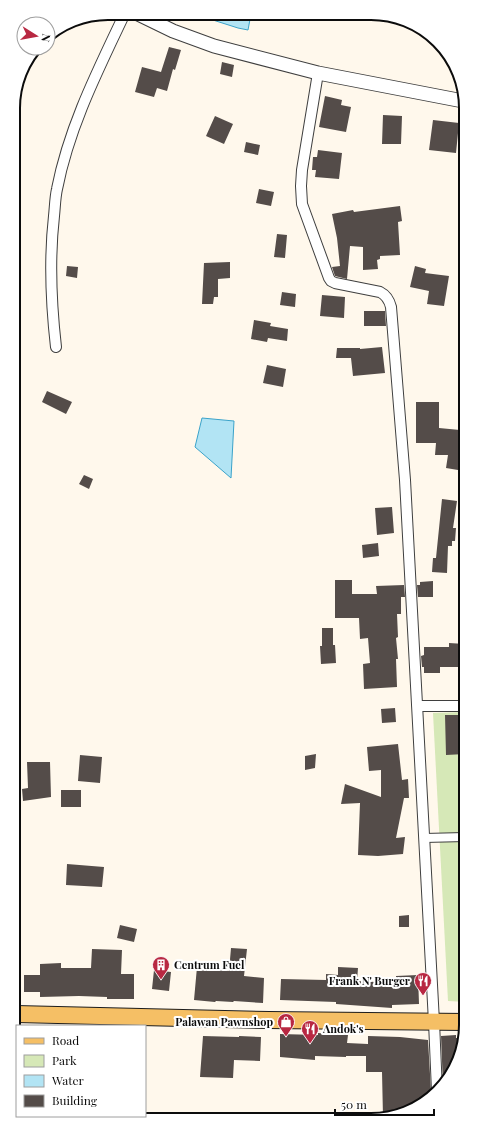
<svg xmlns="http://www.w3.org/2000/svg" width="479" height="1133" font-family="'Playfair Display',serif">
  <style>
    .green { fill: #d6e8b7 }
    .water { fill: #b2e4f4; stroke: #3ba3ca }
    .building { fill: #544c49 }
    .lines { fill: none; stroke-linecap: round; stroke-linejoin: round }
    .pedestrian-casing { stroke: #3f3f3f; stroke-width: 10 }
    .minor-casing { stroke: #3f3f3f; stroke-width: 12 }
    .tertiary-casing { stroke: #3f3f3f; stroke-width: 15 }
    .primary-casing { stroke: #1d1d1d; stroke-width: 18 }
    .pedestrian { stroke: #fff; stroke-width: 8 }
    .minor { stroke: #fff; stroke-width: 10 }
    .tertiary { stroke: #fff; stroke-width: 13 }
    .primary { stroke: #f5bf65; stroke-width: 16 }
    .labels { text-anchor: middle; stroke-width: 4; stroke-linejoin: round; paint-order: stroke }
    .poi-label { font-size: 11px; font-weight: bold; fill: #0c0c0c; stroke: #fff; text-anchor: start }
    .rim { fill: none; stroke: #0c0c0c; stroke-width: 2 }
  </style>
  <rect width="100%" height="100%" fill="#fff8ec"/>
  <path class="green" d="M465,712L466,1002L448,1001L433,713Z"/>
  <path class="water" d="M194,14H251L248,30L238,28Z
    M202,418L234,421L231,478L195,447Z"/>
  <path class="building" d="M169,47L181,50L175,70L173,69L167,91L157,88L154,97L135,92L142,67L161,72Z
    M222,62L234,65L232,77L220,74Z
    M325,96L342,100L341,105L351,107L346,132L319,127Z
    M383,115L402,116L401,144H382Z
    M215,116L233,124L224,144L206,136Z
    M433,120L459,123L456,153L429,150Z
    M246,142L260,145L258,155L244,152Z
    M318,150L342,153L339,179L315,177L316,170H312L313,157H317Z
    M259,189L274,192L271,206L256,203Z
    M400,206L402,221L398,222L400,255L380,256V259L377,260L378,269L363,270V247L350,246L347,279L335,276L332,267L340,266L337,238L332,214L353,210L354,212Z
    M277,234L287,235L285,258L274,257Z
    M230,262V278L218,279V297H214L213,304H202L204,263Z
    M67,266L78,267L77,278L66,276Z
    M415,266L426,269L425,273L449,276L444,306L427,304L429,291L410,287Z
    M282,292L296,294L295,307L280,305Z
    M322,295L345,297L344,318L320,316Z
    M364,311H385L386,326H364Z
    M254,320L271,323L270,326L288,329L287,341L268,338L267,342L251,339Z
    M382,347L385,373L353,376L351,358H336L337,348H360V349Z
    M267,365L286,369L283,387L263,383Z
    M47,391L72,402L66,414L42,402Z
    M416,402H439V428L460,430L458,470L446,468L448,455H435L436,443H416Z
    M84,475L93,479L89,489L79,484Z
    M442,499L457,501L453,528H456L455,541H452V546H448L447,573L432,572L433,558H436Z
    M392,507L394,533L377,535L375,508Z
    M378,543L379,556L363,558L362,545Z
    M335,580H352V594H377L376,586L404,585L405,597H401V614H397L398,637L396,638L398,659H396L397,687L364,689L363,664L370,663L368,638L360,639L359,618H335Z
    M433,581V597H418L417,585H420V582Z
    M322,628H333V645H335L336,663L321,664L320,646H322Z
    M449,643L465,644V667H440V673H424V667H422L421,656L424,655V647H449Z
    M395,708L396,722L382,723L381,709Z
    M445,715H465V754L446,755Z
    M398,744L402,780L408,779L409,798H404L396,838L405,837L403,854L378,856L358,855L360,803L341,804L345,784L381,797V770L369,771L367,747Z
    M316,754L315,768L305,770V756Z
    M80,755L102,757L100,783L78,781Z
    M27,762H50L51,797L23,801L22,789L28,788Z
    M61,790H81V807H61Z
    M67,864L104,867L102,887L66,885Z
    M409,915V927H399V916Z
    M120,925L137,929L134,942L117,938Z
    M231,948L247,949L244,976L264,978L263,1003L234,1001L233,1002L216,1001L215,1002L194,1000L197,967L229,971Z
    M92,949L122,950L121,974H134V999H107V997L79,996L40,997V992H24V975H40V964L61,963V968H91Z
    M338,967L358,968L357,981L396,983V976L418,975L419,1004L392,1005V1008L336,1004V1002L280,1000L281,979L326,980V974L338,975Z
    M154,970L171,972L169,991L152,989Z
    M318,1033L348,1035L347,1043L368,1044V1036L400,1037L428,1040L431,1091L433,1096L425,1103L413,1104V1109L396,1117H383L382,1072H366V1056H346V1057L315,1056V1060L280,1057V1034L318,1035Z
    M456,1035V1038H463L446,1083L443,1086L441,1036Z
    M203,1036L239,1037V1036L261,1037L260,1061L234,1060L233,1078L200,1077Z"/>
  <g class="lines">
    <defs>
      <path id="pedestrian" d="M424,838L465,837"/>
      <path id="minor" d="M318,73L302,170L301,186L302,204L329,278L331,281L335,283L380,292C386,295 389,299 391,307L405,480L434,1022L437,1091
        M56,347C51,303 49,260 54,216C55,207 55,198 57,189C69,127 98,70 125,13
        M417,706H465"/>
      <path id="tertiary" d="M136,13L173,31L214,46L318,73L463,101"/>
      <path id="primary" d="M16,1014L269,1020L466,1022"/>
    </defs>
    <use href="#pedestrian" class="pedestrian-casing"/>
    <use href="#minor" class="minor-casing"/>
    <use href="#tertiary" class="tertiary-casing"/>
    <use href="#primary" class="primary-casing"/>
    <use href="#pedestrian" class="pedestrian"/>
    <use href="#minor" class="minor"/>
    <use href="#tertiary" class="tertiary"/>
    <use href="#primary" class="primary"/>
  </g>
  <defs>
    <symbol id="building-pin" viewBox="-11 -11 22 30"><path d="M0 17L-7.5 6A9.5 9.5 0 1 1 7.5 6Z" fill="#b82842" stroke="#fff"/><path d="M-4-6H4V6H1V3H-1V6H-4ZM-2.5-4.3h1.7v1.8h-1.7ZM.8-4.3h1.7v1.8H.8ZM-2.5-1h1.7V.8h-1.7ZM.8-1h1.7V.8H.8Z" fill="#fff"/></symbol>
    <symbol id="restaurant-pin" viewBox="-11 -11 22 30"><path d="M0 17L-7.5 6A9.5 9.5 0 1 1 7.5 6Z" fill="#b82842" stroke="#fff"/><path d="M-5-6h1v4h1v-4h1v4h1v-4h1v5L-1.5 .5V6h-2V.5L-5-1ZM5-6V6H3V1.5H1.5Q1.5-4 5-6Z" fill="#fff"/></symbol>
    <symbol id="shop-pin" viewBox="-11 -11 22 30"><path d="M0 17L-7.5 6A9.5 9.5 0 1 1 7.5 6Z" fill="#b82842" stroke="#fff"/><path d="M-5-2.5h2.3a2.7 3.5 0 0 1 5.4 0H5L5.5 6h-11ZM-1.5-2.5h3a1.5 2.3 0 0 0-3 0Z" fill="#fff"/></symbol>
  </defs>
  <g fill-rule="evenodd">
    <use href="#building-pin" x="151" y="955" width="20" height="27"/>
    <use href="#restaurant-pin" x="413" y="971" width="20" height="27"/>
    <use href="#shop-pin" x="276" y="1012" width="20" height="27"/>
    <use href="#restaurant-pin" x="300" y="1019" width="20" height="27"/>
  </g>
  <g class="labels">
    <g class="poi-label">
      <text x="174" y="969">Centrum Fuel</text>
      <text x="410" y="985" text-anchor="end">Frank N' Burger</text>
      <text x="273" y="1026" text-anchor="end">Palawan Pawnshop</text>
      <text x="323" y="1033">Andok's</text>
    </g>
  </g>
  <path d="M0 0H479V1133H0ZM108 20H371A88 88 0 0 1 459 108V1025A88 88 0 0 1 371 1113H108A88 88 0 0 1 20 1025V108A88 88 0 0 1 108 20Z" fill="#fff" fill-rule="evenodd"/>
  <path class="rim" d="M108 20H371A88 88 0 0 1 459 108V1025A88 88 0 0 1 371 1113H108A88 88 0 0 1 20 1025V108A88 88 0 0 1 108 20Z"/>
  <rect x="16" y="1025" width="130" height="92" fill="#ffffff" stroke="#9e9e9e"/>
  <rect x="24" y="1038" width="20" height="6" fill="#f5bf65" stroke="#9e9e9e"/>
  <text x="52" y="1045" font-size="12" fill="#0c0c0c">Road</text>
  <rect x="24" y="1055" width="20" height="12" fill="#d6e8b7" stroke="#9e9e9e"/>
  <text x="52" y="1065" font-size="12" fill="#0c0c0c">Park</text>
  <rect x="24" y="1075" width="20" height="12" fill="#b2e4f4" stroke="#9e9e9e"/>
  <text x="52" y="1085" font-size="12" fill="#0c0c0c">Water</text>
  <rect x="24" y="1095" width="20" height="12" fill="#544c49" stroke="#9e9e9e"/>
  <text x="52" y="1105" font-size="12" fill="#0c0c0c">Building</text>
  <g transform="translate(36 36) rotate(101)"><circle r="19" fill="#ffffff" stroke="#9e9e9e"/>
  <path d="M0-3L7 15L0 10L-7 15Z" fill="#b82842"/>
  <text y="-6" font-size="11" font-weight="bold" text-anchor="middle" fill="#0c0c0c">N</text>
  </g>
  <path d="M335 1109v6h99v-6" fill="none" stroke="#0c0c0c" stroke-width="2"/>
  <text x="341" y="1109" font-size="12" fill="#0c0c0c" stroke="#ffffff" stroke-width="3" paint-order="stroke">50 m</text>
</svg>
